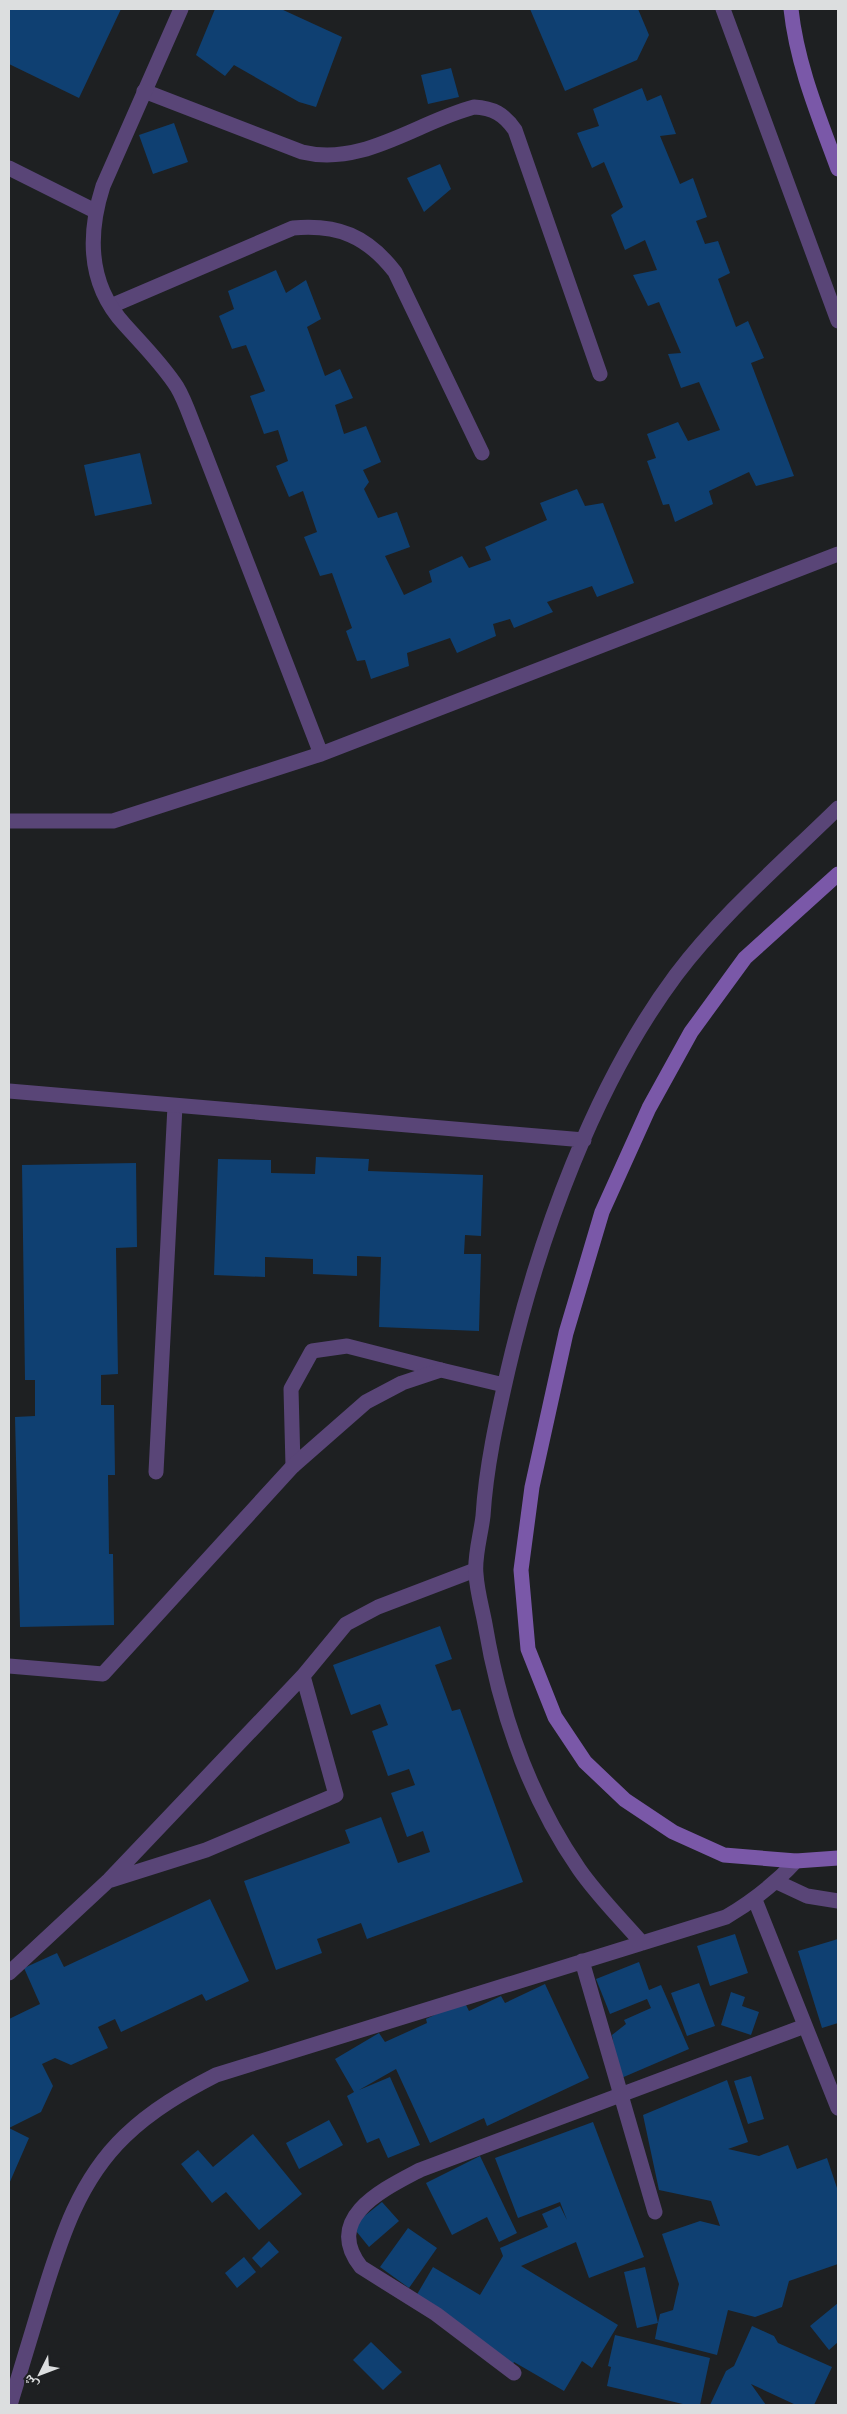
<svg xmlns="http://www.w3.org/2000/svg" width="847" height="2414" font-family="Jost,'Noto Naskh Arabic',sans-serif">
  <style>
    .building { fill: #0f4072 }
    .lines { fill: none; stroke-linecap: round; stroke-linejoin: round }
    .service { stroke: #594577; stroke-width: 15 }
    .minor { stroke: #594577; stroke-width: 15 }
    .secondary { stroke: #7a58a8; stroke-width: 15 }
  </style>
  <rect width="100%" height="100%" fill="#1e2022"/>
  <path class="building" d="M9,9H121L79,98L9,64Z
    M215,9H281L342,37L316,107L299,102L234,65L225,76L196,55Z
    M530,9H638L649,35L637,60L565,91Z
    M451,68L459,97L428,104L421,75Z
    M642,88L647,101L661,95L676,134L660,136L680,184L693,178L707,217L696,221L705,244L718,241L730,273L718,279L736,327L748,321L764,358L751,363L794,476L756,486L749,472L709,491L713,504L675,522L669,504L663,505L647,461L656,458L647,434L678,422L688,441L720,430L699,382L681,388L668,354L681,353L659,302L648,306L633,275L657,270L645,240L625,250L611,215L623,207L604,162L592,168L577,133L599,126L593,109Z
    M174,123L188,162L153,174L139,135Z
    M440,164L451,189L424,212L407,178Z
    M276,270L286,293L306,280L321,319L307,327L325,376L340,369L353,398L335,405L344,434L366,426L381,462L363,470L369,482L364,489L378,518L397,512L410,547L385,556L404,595L432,582L429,571L462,556L469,568L491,560L485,547L547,520L540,503L577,489L585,506L603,503L634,583L597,597L592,586L547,602L553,612L514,628L510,619L493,624L496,636L457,653L450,638L407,653L409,666L371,679L365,660L357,661L346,631L352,628L332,573L320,576L304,537L317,532L303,491L289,497L276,466L288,461L278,430L264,434L250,396L265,391L246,345L232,349L219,316L234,309L228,291Z
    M140,453L152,504L95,516L84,465Z
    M316,1157L369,1159L368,1171L483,1175L481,1236L465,1235L464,1254H481L479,1331L379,1327L381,1257L357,1256V1276L313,1274V1259L265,1257V1277L214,1275L218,1159L271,1160V1173L315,1174Z
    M136,1163L137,1247L116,1248L118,1374L101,1375V1405H114L115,1475H108L109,1554H113L114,1625L20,1627L15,1417L35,1416V1380H25L22,1165Z
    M440,1626L452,1659L435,1665L452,1711L460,1709L523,1882L367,1939L361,1923L317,1939L322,1953L276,1970L244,1881L350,1843L345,1830L381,1817L398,1863L430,1852L423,1831L407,1837L391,1793L415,1785L409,1769L388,1776L372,1731L388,1725L380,1704L351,1715L333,1665Z
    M210,1899L249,1981L206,2001L202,1994L121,2032L115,2019L98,2027L108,2048L71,2065L55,2058L42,2064L53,2086L41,2112L9,2128V2019L40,2004L24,1968L57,1953L64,1967Z
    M735,1934L748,1973L710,1986L697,1946Z
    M838,1939V2023L822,2028L798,1951Z
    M639,1962L649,1990L661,1985L689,2049L619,2079L612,2035L626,2024L624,2020L651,2008L647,1999L610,2014L596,1979Z
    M699,1983L715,2026L687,2036L671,1993Z
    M545,1984L589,2078L487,2126L484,2118L430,2143L396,2069L359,2090L390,2077L420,2145L388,2158L379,2138L367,2143L347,2096L354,2092L335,2059L379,2033L385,2042L427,2023L426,2019L464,2001L469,2011L501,1996L505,2003Z
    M731,1992L745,1997L742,2006L759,2012L751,2035L721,2025Z
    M751,2076L764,2119L748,2124L734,2081Z
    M727,2080L748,2142L728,2149L759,2156L788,2145L797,2169L827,2158L838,2191V2264L789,2281L782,2307L755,2317L728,2310L717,2355L655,2339L658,2323L637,2328L624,2272L645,2267L658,2323L660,2314L673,2310L679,2284L662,2234L700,2221L720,2226L711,2201L659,2190L643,2115Z
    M329,2120L343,2145L299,2169L286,2143Z
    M593,2122L644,2257L589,2278L576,2242L521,2266L618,2325L592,2368L582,2361L564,2391L514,2362L513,2364L412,2303L433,2267L480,2295L503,2256L500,2248L548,2227L542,2214L560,2206L567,2220L560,2202L518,2218L495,2158Z
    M9,2128L29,2138L9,2184Z
    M253,2134L302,2194L259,2230L226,2192L212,2203L181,2164L198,2150L213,2167Z
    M480,2156L517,2233L499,2242L487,2217L452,2235L426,2183Z
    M382,2202L399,2221L369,2247L352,2226Z
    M408,2228L437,2248L409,2288L380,2267Z
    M269,2241L279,2252L261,2268L252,2258Z
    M244,2257L256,2272L237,2288L225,2273Z
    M838,2303V2342L829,2350L810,2326Z
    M752,2326L774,2336L778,2343L832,2367L814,2405H796L751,2384L766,2405H710L726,2371L734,2366Z
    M615,2335L710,2358L700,2405H687L607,2386L611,2367L608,2366Z
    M371,2342L402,2372L383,2390L353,2360Z"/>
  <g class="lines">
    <path class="service" d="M144,91L302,152C363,167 417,122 474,107C493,108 504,114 515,130L600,374
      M111,306L293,228C338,224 367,236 395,272L482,453
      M293,1466L291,1389L312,1351L347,1346L441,1370
      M156,1472L175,1106
      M111,1880L206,1850L336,1795L303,1676
      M9,1973L109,1880L303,1676L346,1624L378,1607L475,1570"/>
    <path class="minor" d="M181,9L103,186C87,236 88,285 125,325C143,345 163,365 177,387C186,402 191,420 198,436L321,754
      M723,9L838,321
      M9,168L95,211
      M9,821H113L321,754L838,554
      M9,1091L584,1140
      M9,1666L103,1674L293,1466L366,1402L402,1383L441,1370L504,1385
      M777,1882L807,1896L838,1901
      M755,1900L838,2108
      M642,1943C621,1919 597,1895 579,1869C528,1795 500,1713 485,1624C482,1608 477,1591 476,1574C474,1557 481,1534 483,1516C486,1467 497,1418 508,1370C539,1237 594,1085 676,975C723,913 783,862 838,808
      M582,1961L655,2212
      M514,2373L436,2314L361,2267C323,2218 382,2190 420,2170L805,2026
      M10,2405C21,2369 32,2333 43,2296C61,2238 79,2180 125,2136C152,2110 183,2092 216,2075L726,1917C753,1901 775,1884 796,1861"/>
    <path class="secondary" d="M791,9C797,65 819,117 838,169
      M838,874L745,958L691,1032L649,1108L602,1212L566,1333L532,1487L521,1570L528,1649L555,1717L585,1762L625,1800L673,1832L724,1855L796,1861L838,1858"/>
  </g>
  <rect width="847" height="2414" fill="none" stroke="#dcdedf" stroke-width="20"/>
  <g transform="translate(40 2374) rotate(228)" stroke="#1e2022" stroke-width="4" paint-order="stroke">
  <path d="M0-4L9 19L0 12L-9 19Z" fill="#dcdedf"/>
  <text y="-8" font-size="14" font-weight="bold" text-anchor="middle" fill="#dcdedf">ش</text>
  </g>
</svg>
